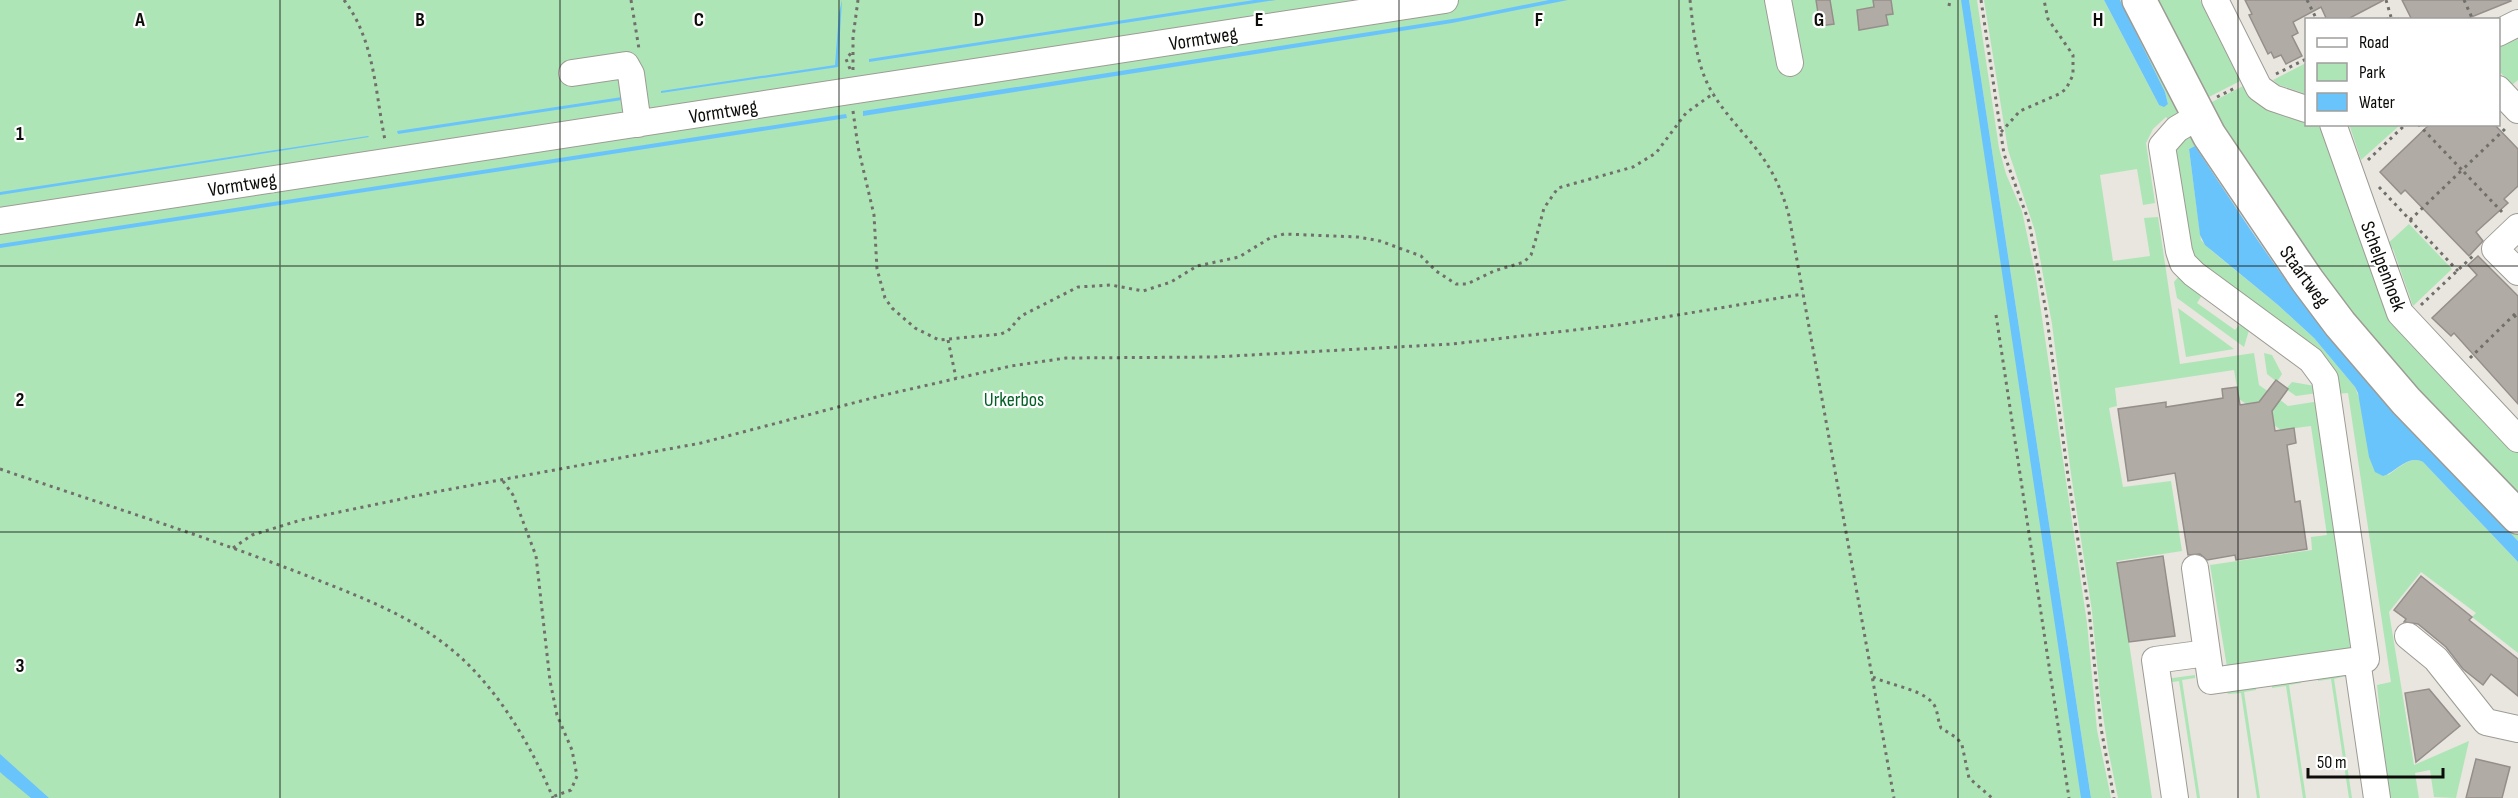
<svg xmlns="http://www.w3.org/2000/svg" width="2518" height="798" font-family="'Sofia Sans Condensed',sans-serif">
  <style>
    .green { fill: #aee5b6 }
    .water { fill: #6ac4fc }
    .building { fill: #b1aba6; stroke: #958e8a; stroke-width: 1.5 }
    .lines { fill: none; stroke-linecap: round; stroke-linejoin: round }
    .minor-casing { stroke: #9d9b94; stroke-width: 28 }
    .major-casing { stroke: #9d9b94; stroke-width: 36 }
    .path { stroke: #706f6a; stroke-width: 3; stroke-dasharray: 3 4.5; stroke-linecap: butt }
    .minor { stroke: #fff; stroke-width: 26 }
    .major { stroke: #fff; stroke-width: 33 }
    .grid { fill: none; stroke: #0c0c09; stroke-width: 1.5; stroke-opacity: 0.55 }
    .labels { text-anchor: middle; stroke-width: 4.5; stroke-linejoin: round; paint-order: stroke }
    .street-label { font-size: 20px; fill: #0c0c09; stroke: #fff }
    .park-label { font-size: 20px; fill: #046027; stroke: #fff }
    .grid-label { font-size: 20px; text-anchor: middle; font-weight: bold; fill: #0c0c09; stroke: #fff; stroke-width: 4.5; stroke-linejoin: round; paint-order: stroke }
  </style>
  <rect width="100%" height="100%" fill="#e8e6df"/>
  <path class="green" d="M0,0H1967L2088,798H0Z
    M1969,0H1977L1999,148L2006,174L2022,211L2036,277L2087,623L2097,730L2111,798H2091Z
    M1984,0H2104L2159,105L2168,104L2165,92L2120,0H2129L2180,101L2179,113L2170,122L2166,117L2153,129L2146,143L2155,203L2143,205L2137,169L2100,175L2113,261L2150,256L2144,218L2158,217L2180,364L2254,353L2259,385L2269,392L2262,402L2249,406L2239,399L2234,370L2115,388L2117,406L2109,408L2123,487L2171,481L2182,551L2117,561L2152,798H2118L2108,749L2100,695L2092,611L2071,474L2052,324L2035,231L2008,150Z
    M2149,0H2200L2230,59L2237,61L2246,78L2205,99Z
    M2518,39V80L2512,85L2499,71V42L2504,40L2511,42Z
    M2306,63V94L2279,85L2273,80Z
    M2249,83L2306,118V124L2317,125L2326,134L2389,307L2518,451V507L2354,331L2208,104Z
    M2349,124H2400V125L2361,160Z
    M2191,134L2518,529V541L2407,428L2337,347L2299,298L2195,146L2189,149L2201,240L2212,251L2278,305L2314,338L2355,387L2388,475C2399,468 2411,455 2423,462L2518,562V653L2472,617L2476,613L2421,572L2389,612L2414,765L2469,741L2456,798L2434,797L2430,770L2415,773L2419,798H2390L2386,791L2378,742L2380,714L2377,685L2391,682L2348,393L2335,394L2194,264L2171,150Z
    M2409,224L2452,269L2413,306L2393,249L2385,246Z
    M2180,275L2204,292L2197,303L2235,330L2243,321L2250,327L2244,347L2177,298L2174,282Z
    M2178,308L2234,349L2186,357Z
    M2264,353L2272,355L2282,374L2277,382L2267,374Z
    M2292,382L2315,386L2318,393L2296,396L2286,389Z
    M2279,399L2288,406L2320,401L2353,650L2227,667L2210,565L2312,550L2311,537L2327,535L2311,426L2281,430L2271,423V409Z
    M2345,674L2346,676L2334,679L2352,798H2349L2331,679L2318,681V678Z
    M2195,675V678L2182,680L2200,798H2197L2179,681L2166,683L2165,679Z
    M2301,681V683L2289,685L2306,798H2303L2286,686L2272,688V685Z
    M2256,687V690L2244,692L2260,798H2257L2241,693L2228,694L2227,691Z"/>
  <path class="water" d="M842,0L838,67L661,93V91L835,65L839,13Z
    M1254,0H1276L869,62V59Z
    M1549,0H1568L1452,23L863,116V111L1459,18Z
    M1961,0H1969L2091,798H2081Z
    M2104,0H2120L2165,92L2168,104L2164,107L2159,105Z
    M622,97V100L398,134L397,131Z
    M846,114L847,118L0,248V244Z
    M368,136L369,137L0,195V192Z
    M2195,146C2240,214 2285,284 2337,347C2394,416 2458,477 2518,541V562L2423,462C2408,454 2396,472 2383,476L2375,472L2369,457L2358,393L2355,387L2314,338L2278,305L2205,245L2200,235L2189,149Z
    M0,754L49,798H31L2,774L0,772Z"/>
  <path class="building" d="M1816,0H1830L1834,24L1820,26Z
    M1873,0H1891L1893,14L1886,15L1888,25L1859,30L1857,10L1874,7Z
    M2245,0H2384L2346,20H2327L2321,7L2293,22L2298,33L2292,36L2302,56L2286,64L2281,55L2274,58L2271,52L2268,54L2249,15L2252,14Z
    M2402,0H2510L2511,1L2464,20H2412Z
    M2430,124H2494L2518,149V186L2504,199L2508,203L2476,232L2483,241L2469,256L2405,190L2401,194L2380,172Z
    M2478,256L2518,296V404L2454,333L2451,336L2432,318L2477,275L2468,265Z
    M2276,380L2288,389L2272,411L2275,431L2294,428L2296,443L2287,445L2295,502L2300,501L2307,549L2236,560L2235,555L2207,560L2200,554L2188,555L2175,473L2128,481L2118,409L2166,402V407L2223,398L2222,389L2237,387L2240,405L2259,402Z
    M2163,556L2175,636L2129,642L2117,563Z
    M2421,576L2472,617L2469,620L2518,659V696L2491,674L2483,685L2463,669L2446,647L2418,624L2404,622L2406,619L2394,610Z
    M2429,689L2460,726L2416,762L2405,693Z
    M2476,759L2510,767L2502,798H2466Z"/>
  <g class="lines">
    <defs>
      <path id="minor" d="M1778,0L1790,63
        M2215,0L2259,88L2273,98L2306,109
        M2498,33L2518,23
        M572,73L626,65L631,74L638,124
        M2498,89L2518,110
        M2333,124L2400,313L2518,439
        M0,221L1445,0
        M2518,227L2495,249L2518,272
        M2195,568L2211,681L2366,659L2325,379L2311,360L2194,274L2183,263L2179,251L2162,146L2177,129L2199,116
        M2408,636L2436,659L2486,722L2518,729
        M2357,660L2377,798
        M2175,798L2155,660L2207,653"/>
      <path id="major" d="M2139,0L2209,135L2307,280L2340,324L2406,401L2518,517"/>
    </defs>
    <use href="#minor" class="minor-casing"/>
    <use href="#major" class="major-casing"/>
    <path class="path" d="M344,0C375,41 375,92 385,140
      M631,0L639,49
      M1690,0C1693,25 1695,54 1705,78C1715,103 1737,125 1754,146C1771,167 1782,189 1789,216L1894,798
      M1981,0L2004,154L2029,222L2046,311L2068,476L2089,611L2101,728L2114,798
      M2307,0L2317,20
      M2386,0L2391,17
      M2464,0L2473,20
      M1949,6L1950,0
      M2386,20L2391,17L2393,20
      M850,69L846,59L852,52
      M853,70V37L858,0
      M2276,74L2306,59
      M2217,97L2235,88
      M853,111L858,147L874,215L877,269L885,298L892,308L915,328L939,340L1001,334L1008,331L1021,316L1078,287L1111,285L1143,291L1171,282L1197,266L1239,257L1270,238L1284,234L1358,237L1380,241L1421,256L1436,271L1456,284H1467L1494,271L1524,262L1531,255L1535,242L1544,208L1558,188L1633,167L1656,153L1686,113L1714,93
      M2418,124L2462,170L2507,127
      M2001,132L2020,111L2059,94L2066,89L2073,75V55L2048,19L2044,0
      M2368,160L2406,124
      M2379,187L2458,271
      M2410,220L2462,170L2502,212
      M2421,305L2475,254
      M1996,315L2069,798
      M2514,315L2518,320
      M948,340L956,378
      M2470,358L2518,311
      M0,469C102,504 205,536 305,575C358,596 414,616 458,655C499,691 532,747 553,798
      M503,481L513,495L536,556L550,681L557,715L572,750L577,776L571,790L552,797
      M233,548L252,535L301,520L435,492L701,443L880,396L1011,366L1066,358L1214,357L1452,344L1618,325L1803,294
      M1873,677C1891,686 1930,690 1936,709C1938,715 1938,721 1941,728L1957,738L1962,745L1969,778L1992,798"/>
    <use href="#minor" class="minor"/>
    <use href="#major" class="major"/>
  </g>
  <path class="grid" d="M280,0V798M560,0V798M839,0V798M1119,0V798M1399,0V798M1679,0V798M1958,0V798M2238,0V798M0,266H2518M0,532H2518"/>
  <g class="labels">
    <g class="street-label">
      <text transform="translate(1203 38) rotate(-9)" y="7">Vormtweg</text>
      <text transform="translate(723 111) rotate(-9)" y="7">Vormtweg</text>
      <text transform="translate(242 184) rotate(-9)" y="7">Vormtweg</text>
      <text transform="translate(2384 266) rotate(69)" y="7">Schelpenhoek</text>
      <text transform="translate(2305 276) rotate(54)" y="7">Staartweg</text>
    </g>
    <g class="park-label">
      <text x="1014" y="406">Urkerbos</text>
    </g>
  </g>
  <g class="grid-label">
    <text x="140" y="26">A</text>
    <text x="420" y="26">B</text>
    <text x="699" y="26">C</text>
    <text x="979" y="26">D</text>
    <text x="1259" y="26">E</text>
    <text x="1539" y="26">F</text>
    <text x="1819" y="26">G</text>
    <text x="2098" y="26">H</text>
    <text x="20" y="140">1</text>
    <text x="20" y="406">2</text>
    <text x="20" y="672">3</text>
  </g>
  <rect x="2305" y="18" width="195" height="108" fill="#ffffff" stroke="#9e9e9d" stroke-width="1.5"/>
  <rect x="2317" y="38" width="30" height="9" fill="#ffffff" stroke="#9e9e9d" stroke-width="1.5"/>
  <text x="2359" y="48" font-size="18" fill="#0c0c09">Road</text>
  <rect x="2317" y="63" width="30" height="18" fill="#aee5b6" stroke="#9e9e9d" stroke-width="1.5"/>
  <text x="2359" y="78" font-size="18" fill="#0c0c09">Park</text>
  <rect x="2317" y="93" width="30" height="18" fill="#6ac4fc" stroke="#9e9e9d" stroke-width="1.5"/>
  <text x="2359" y="108" font-size="18" fill="#0c0c09">Water</text>
  <path d="M2308 768v9h135v-9" fill="none" stroke="#0c0c09" stroke-width="3"/>
  <text x="2317" y="768" font-size="18" fill="#0c0c09" stroke="#ffffff" stroke-width="4.5" paint-order="stroke">50 m</text>
</svg>
